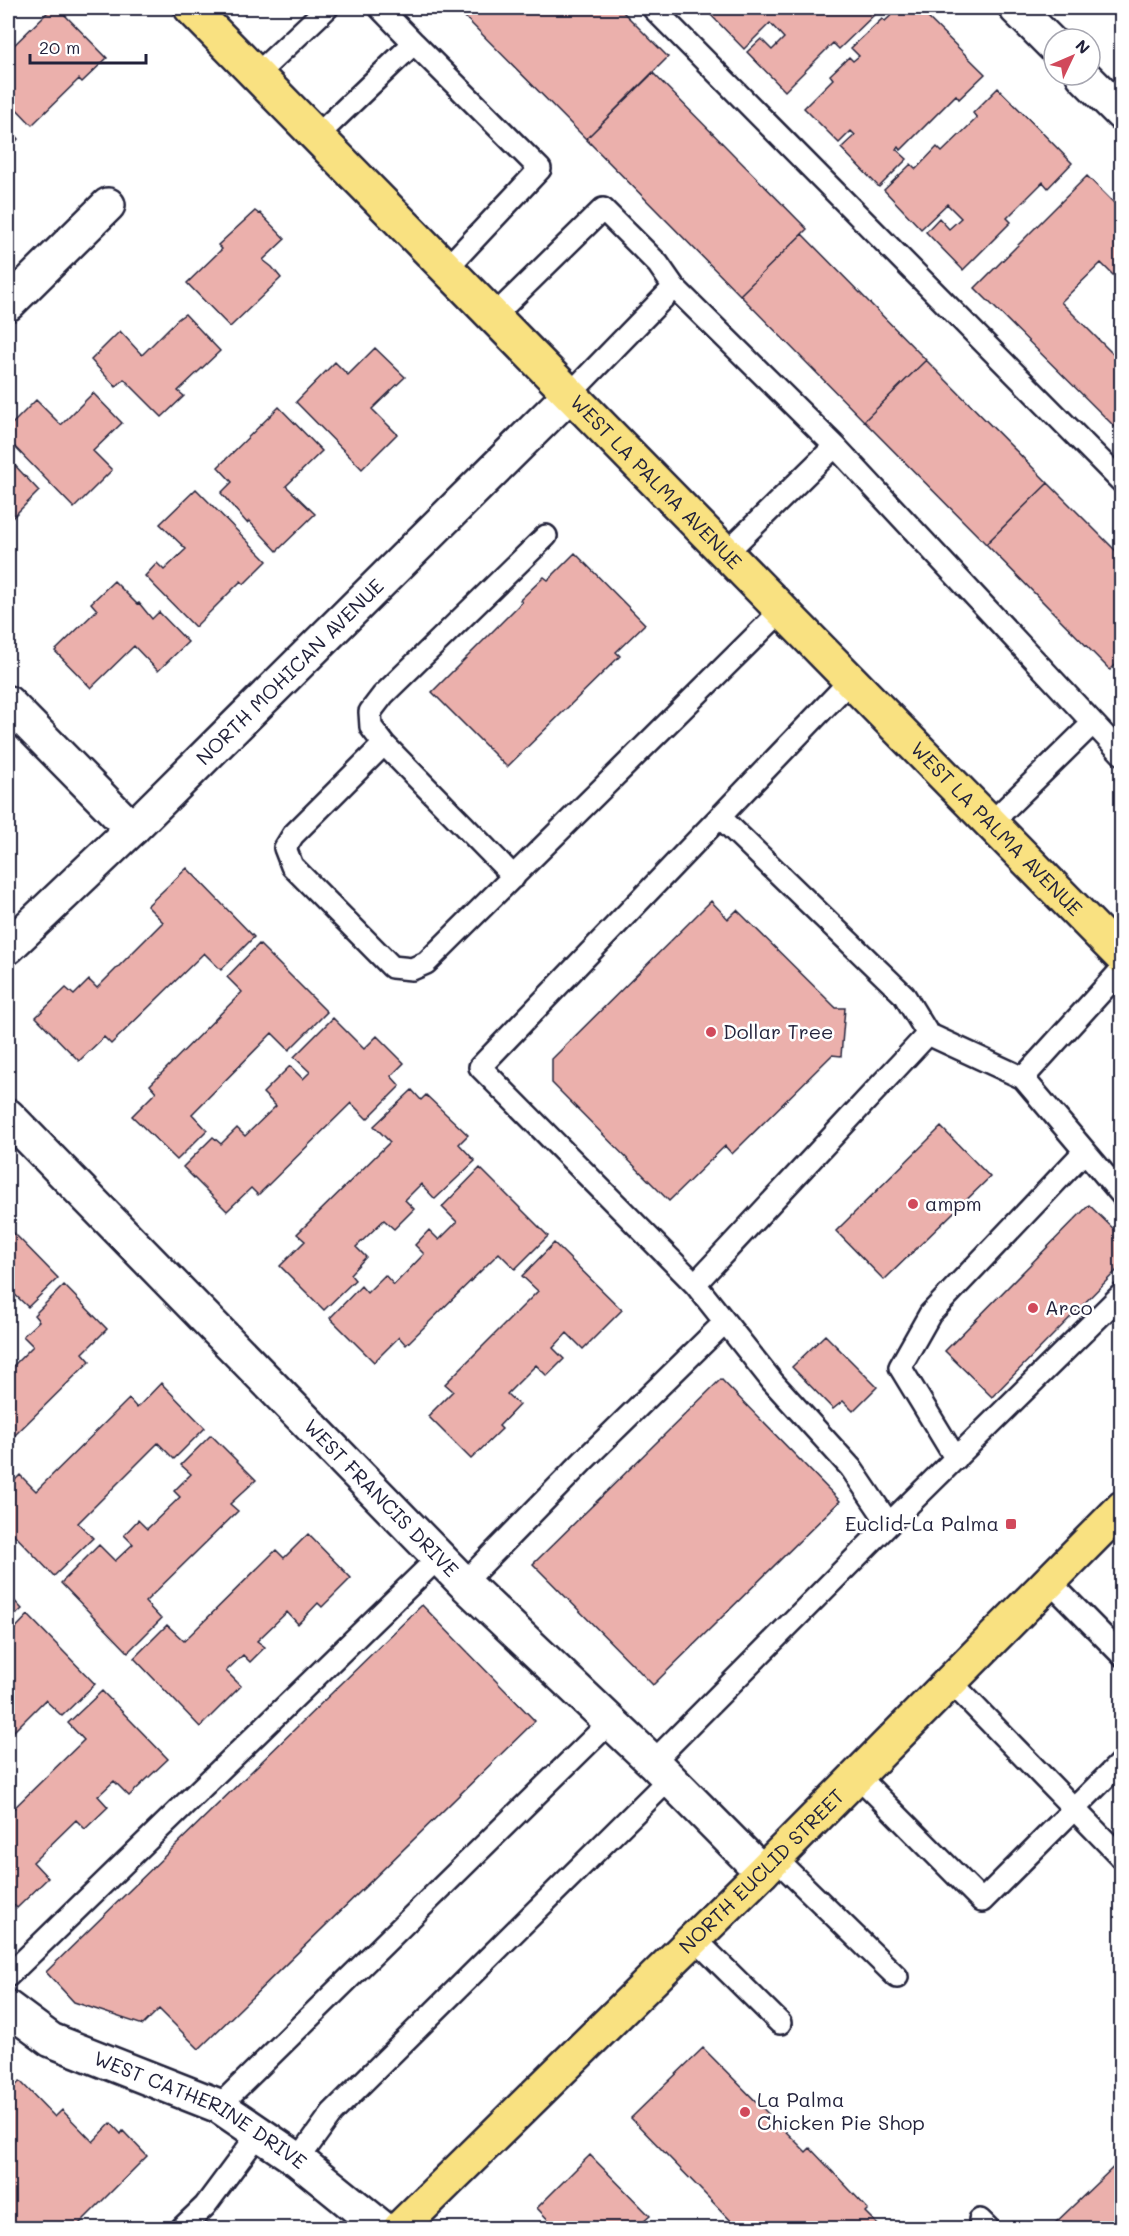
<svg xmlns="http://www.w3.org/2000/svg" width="1129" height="2236" font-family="Mali,sans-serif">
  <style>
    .building { fill: #ebb0ac; stroke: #22223b; stroke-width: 1.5 }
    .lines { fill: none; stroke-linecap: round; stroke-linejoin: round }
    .lane-casing { stroke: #22223b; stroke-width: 26 }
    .street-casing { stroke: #22223b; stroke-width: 38 }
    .primary-casing { stroke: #22223b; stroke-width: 38 }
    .lane { stroke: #fff; stroke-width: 21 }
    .street { stroke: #fff; stroke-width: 33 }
    .primary { stroke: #f9e181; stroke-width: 33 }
    .poi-dot { fill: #d1495b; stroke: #fff; stroke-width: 2 }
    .labels { text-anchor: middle; stroke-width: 5; stroke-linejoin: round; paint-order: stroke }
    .street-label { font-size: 20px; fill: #22223b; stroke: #fff }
    .poi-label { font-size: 20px; fill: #22223b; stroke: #fff; text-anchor: start }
  </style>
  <rect width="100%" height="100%" fill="#fff"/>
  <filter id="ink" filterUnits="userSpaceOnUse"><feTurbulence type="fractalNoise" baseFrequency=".0167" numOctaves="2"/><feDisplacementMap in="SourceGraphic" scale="12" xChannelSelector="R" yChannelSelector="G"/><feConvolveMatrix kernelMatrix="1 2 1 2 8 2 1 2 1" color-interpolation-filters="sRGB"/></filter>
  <g filter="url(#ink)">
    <path class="building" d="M52,8H58L107,58L82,82L79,79L32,125L8,100V51Z
      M456,8H619L668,57L586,139Z
      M710,8H873L872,9L876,13L839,49L833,43L785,91L747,52L761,39L772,50L784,38L770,23L744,49L707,11Z
      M899,8H918L985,74L959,99L956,95L901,150L899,147L896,149L907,159L879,187L841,148L855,135L851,131L839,143L804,108L833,79L830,75L849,57L853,61L859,56L851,48L882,19L885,21Z
      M653,73L807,229L740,295L586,139Z
      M998,88L1072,163L1048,188L1043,182L1007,218L1011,222L963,270L926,232L939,218L949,229L961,218L947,204L921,229L884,190L911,164L916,169L937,147L942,152L977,118L973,113Z
      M8,128L18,139L8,150Z
      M1087,176L1122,211V284L1101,263L1061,302L1122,363V434L975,288Z
      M255,211L259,214L260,213L285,239L263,260L272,267L281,278L230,327L187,283L222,249L218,245Z
      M802,234L926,360L864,421L740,295Z
      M185,314L220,351L178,391L184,396L162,417L124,379L116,387L91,360L120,331L142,355L178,319Z
      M375,348L405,377L372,409L397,434L362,469L296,402L335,362L348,375Z
      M926,360L1048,483L986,544L864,421Z
      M93,393L122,423L93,451L112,470L74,508L8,440V428L36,400L61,425Z
      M279,407L322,451L286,486L315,514L277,551L249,521L247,523L221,493L232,482L218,467Z
      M8,458L39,491L8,522Z
      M1048,483L1122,557V659L1110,670L986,544Z
      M196,489L267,561L244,584L241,581L195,627L145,576L157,563L164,570L186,549L160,524Z
      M575,553L645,624L616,652L620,656L507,767L432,692L522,602L520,600L544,577L548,580Z
      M114,581L137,604L139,603L152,619L159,612L188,642L158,671L134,646L91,688L55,651L97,610L91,603Z
      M187,868L254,937L221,970L204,953L111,1044L104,1037L79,1061L36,1017L66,988L74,995L89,980L97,988L163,922L147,906Z
      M711,901L728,919L737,910L836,1008H845L841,1056L832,1055L732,1154L725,1146L669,1201L552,1083V1059Z
      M259,944L327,1012L289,1050L272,1033L192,1114L207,1130L177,1160L132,1116L156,1092L150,1085L242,992L227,977Z
      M333,1018L364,1049L377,1036L404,1063L391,1076L400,1086L367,1119L351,1103L258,1195L251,1188L227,1211L183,1167L213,1137L221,1144L237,1128L245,1136L276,1106L263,1093L290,1066L303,1079L310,1072L294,1057Z
      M412,1090L421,1100L426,1095L468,1135L459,1144L475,1161L435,1199L421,1184L405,1200L414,1209L394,1229L384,1220L356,1247L366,1257L350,1274L355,1280L324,1310L280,1266L305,1241L297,1234L390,1142L374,1126Z
      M941,1127L990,1177L884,1280L836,1231Z
      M480,1168L548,1236L515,1269L499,1253L406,1345L399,1337L374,1362L330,1318L361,1286L367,1293L385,1275L394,1285L424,1254L415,1245L429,1230L439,1240L457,1222L442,1207Z
      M1089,1205L1122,1237V1265L992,1397L945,1351Z
      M14,1233L58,1278L28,1307L11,1291L8,1294V1239Z
      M554,1243L622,1310L583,1349L567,1333L553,1348L564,1359L547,1376L536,1365L507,1394L519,1405L499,1426L502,1429L471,1459L428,1416L453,1391L445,1384L538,1291L522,1276Z
      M64,1285L107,1329L83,1353L90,1361L8,1442V1371L33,1346L23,1336L39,1321L34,1315Z
      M825,1335L877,1387L853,1411L843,1401L833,1409L792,1367Z
      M721,1379L840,1501L653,1685L533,1564Z
      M161,1383L205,1428L174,1459L158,1443L78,1523L93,1538L54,1576L8,1528V1487L20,1475L36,1491L129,1399L137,1408Z
      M211,1435L256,1480L230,1504L238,1511L145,1602L161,1619L128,1652L61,1583L99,1545L115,1561L133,1544L124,1535L138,1520L147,1529L180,1497L174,1491L191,1474L181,1465Z
      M308,1534L351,1578L322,1607L318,1603L298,1624L287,1612L257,1641L265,1647L250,1662L243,1655L226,1671L241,1686L200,1727L134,1658L167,1625L184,1641L276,1550L284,1558Z
      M8,1594L22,1609L8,1622Z
      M422,1605L535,1721L199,2049L159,2009L143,2025L74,2002L46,1972Z
      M28,1615L95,1684L62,1716L45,1700L8,1737V1636Z
      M102,1691L168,1759L129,1796L114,1781L98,1796L108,1807L85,1829L76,1820L33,1862L48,1878L17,1908L8,1899V1814L84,1740L68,1723Z
      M703,2048L806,2152L810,2148L868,2209L865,2212L881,2228H738L631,2118Z
      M20,2081L55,2117L62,2110L93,2142L111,2123L121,2134L123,2131L147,2156L75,2228H8V2094Z
      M590,2155L650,2216L636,2228H556L537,2208Z
      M1122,2159V2228H1050Z"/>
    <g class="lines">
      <defs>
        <path id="lane" d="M380,8L414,43
          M653,8L1122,482
          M257,74L327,8
          M317,136L414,43L540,169L447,268
          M494,316L603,209L658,264L674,287L835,446L1122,754
          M570,394L674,287
          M546,536L383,695L370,712L371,727L384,744L293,835L285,848L292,866L392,967L412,969L426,963L782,610
          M726,553L835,446
          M851,680L480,1067L695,1284L772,1381L851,1468L889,1524
          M384,744L514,877
          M720,817L904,995L928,1034
          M991,823L1092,724
          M1023,1078L1122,969
          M695,1284L928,1034L1023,1078L1122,1195
          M956,1459L900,1367L930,1314L1084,1152
          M1049,1581L1122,1655
          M464,1583L586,1458L725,1322
          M950,1681L1122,1858
          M653,1762L889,1524L1122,1294
          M857,1775L982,1901L1122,1761
          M775,1858L897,1977
          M695,1939L780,2023
          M8,1976L439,1557
          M219,2106L611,1721
          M298,2160L332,2113L669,1779
          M980,2220L988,2228
          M182,2228L205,2206L260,2132"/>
        <g id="street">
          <path d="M1016,8L1054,46"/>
          <path d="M1083,75L1122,114"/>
          <path d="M8,304L108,205"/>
          <path d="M8,703L132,829"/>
          <path id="s1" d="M8,947L132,829L570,394"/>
          <path id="s2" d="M8,1116L464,1583L653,1762L762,1872"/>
          <path id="s3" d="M8,2008L51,2040L219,2106L298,2160L382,2228"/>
        </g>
        <g id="primary">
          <path id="s4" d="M191,8L1122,957"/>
          <path id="s5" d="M400,2228L762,1872L1122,1508"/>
        </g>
      </defs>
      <use href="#lane" class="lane-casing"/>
      <use href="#street" class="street-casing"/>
      <use href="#primary" class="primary-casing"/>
      <use href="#lane" class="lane"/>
      <use href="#street" class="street"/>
      <use href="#primary" class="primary"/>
    </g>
  </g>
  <g class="poi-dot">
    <circle cx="711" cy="1032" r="6"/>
    <circle cx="913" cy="1204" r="6"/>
    <circle cx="1033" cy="1308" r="6"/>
    <rect x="1005" y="1518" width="12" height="12" rx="3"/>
    <circle cx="745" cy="2112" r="6"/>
  </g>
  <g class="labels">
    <g class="street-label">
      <text dy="7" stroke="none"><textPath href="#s4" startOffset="664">WEST LA PALMA AVENUE</textPath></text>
      <text dy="7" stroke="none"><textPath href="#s1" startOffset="394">NORTH MOHICAN AVENUE</textPath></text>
      <text dy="7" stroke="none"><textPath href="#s4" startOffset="1150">WEST LA PALMA AVENUE</textPath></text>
      <text dy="7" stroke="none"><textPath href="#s2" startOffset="534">WEST FRANCIS DRIVE</textPath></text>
      <text dy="7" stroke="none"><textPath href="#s5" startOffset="508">NORTH EUCLID STREET</textPath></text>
      <text dy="7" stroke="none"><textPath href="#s3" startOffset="219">WEST CATHERINE DRIVE</textPath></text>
    </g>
    <g class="poi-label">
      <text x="723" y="1039">Dollar Tree</text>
      <text x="925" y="1211">ampm</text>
      <text x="1045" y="1315">Arco</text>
      <text x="999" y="1531" text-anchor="end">Euclid-La Palma</text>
      <text x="757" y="2107">La Palma<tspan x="757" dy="23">Chicken Pie Shop</tspan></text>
    </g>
  </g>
  <rect width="1129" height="2236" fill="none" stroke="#fff" stroke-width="30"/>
  <rect x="15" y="15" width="1099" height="2206" fill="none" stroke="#22223b" stroke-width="2" filter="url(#ink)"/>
  <g transform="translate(1072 57) rotate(46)"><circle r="28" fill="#ffffff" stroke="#a7a7b1" stroke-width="1.5"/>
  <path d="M0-4.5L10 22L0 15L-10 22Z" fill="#d1495b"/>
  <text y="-9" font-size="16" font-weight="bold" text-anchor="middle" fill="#22223b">N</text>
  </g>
  <path d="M30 54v9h116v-9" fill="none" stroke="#22223b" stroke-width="3"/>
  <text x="39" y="54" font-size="18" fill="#22223b" stroke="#ffffff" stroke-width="4.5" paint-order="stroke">20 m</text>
</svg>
